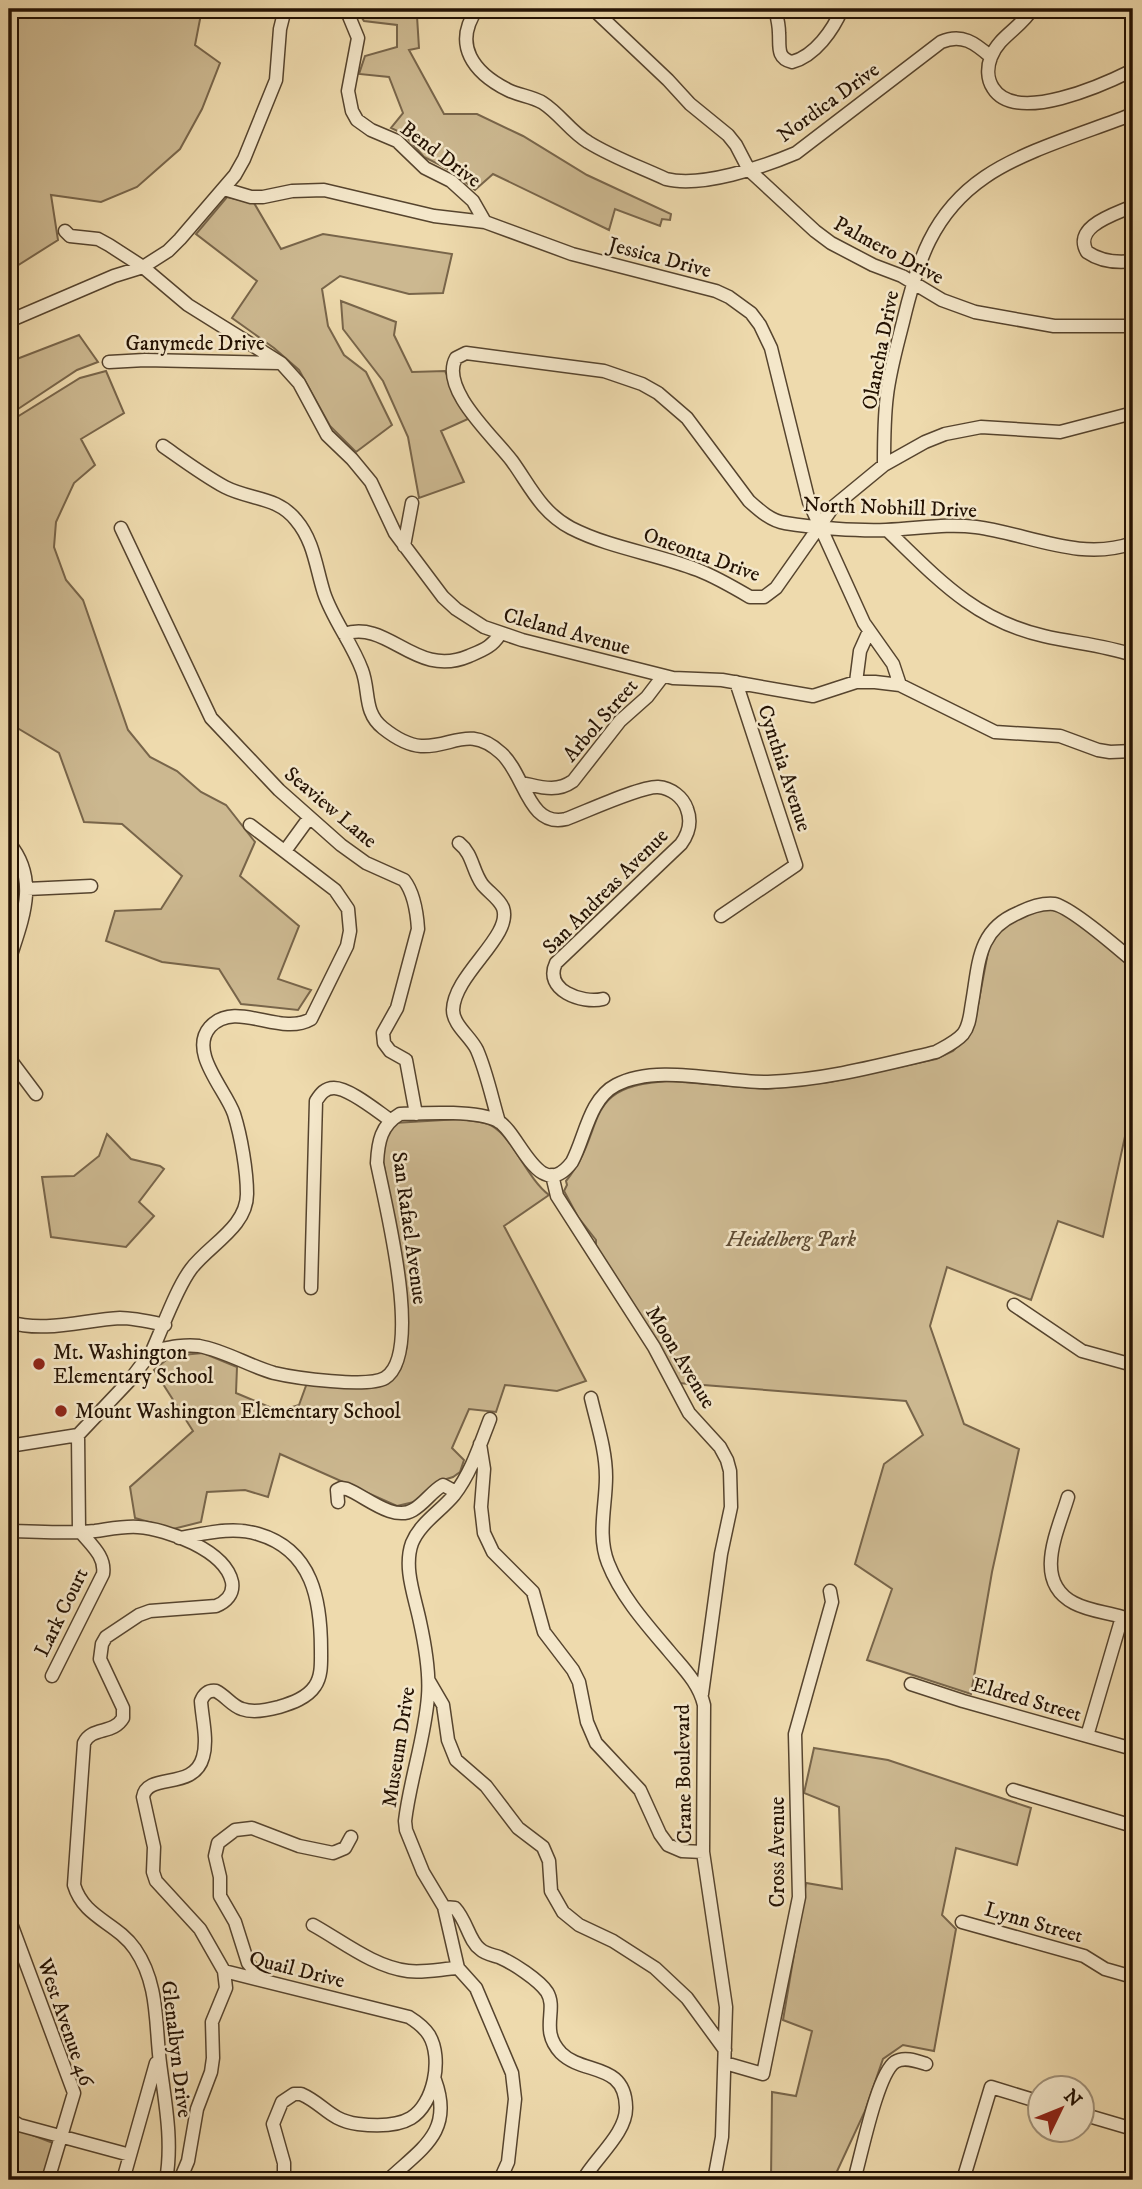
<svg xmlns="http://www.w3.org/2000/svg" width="1142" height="2189" font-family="'IM FELL DW Pica',serif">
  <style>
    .green { fill: #ccb890; stroke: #78654a; stroke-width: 2 }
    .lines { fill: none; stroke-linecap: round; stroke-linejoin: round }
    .minor-casing { stroke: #56442e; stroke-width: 15 }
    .minor { stroke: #f4e7ca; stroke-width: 12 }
    .poi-dot { fill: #8f2418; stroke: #f4e7ca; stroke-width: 2.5 }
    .labels { text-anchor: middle; stroke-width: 5; stroke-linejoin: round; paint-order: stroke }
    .street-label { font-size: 21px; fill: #241203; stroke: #f4e7ca }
    .park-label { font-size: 21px; font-style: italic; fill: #5f4c34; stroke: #f4e7ca }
    .poi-label { font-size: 21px; fill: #241203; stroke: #f4e7ca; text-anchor: start }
  </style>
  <rect width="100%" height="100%" fill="#eedaad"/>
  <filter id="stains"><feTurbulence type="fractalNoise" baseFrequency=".00286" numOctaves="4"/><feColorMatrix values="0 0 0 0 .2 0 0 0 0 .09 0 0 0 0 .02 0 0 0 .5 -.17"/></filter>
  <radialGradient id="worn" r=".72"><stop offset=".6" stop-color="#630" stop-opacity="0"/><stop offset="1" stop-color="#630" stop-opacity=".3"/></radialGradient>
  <path class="green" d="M9,9H202L195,45L220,63L202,109L180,149L137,187L101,202L51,195L58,240L9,271Z
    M356,9H419L417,16L419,48L409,50L444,114H477L523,136L587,175L671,214L670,220L662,219L660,226L615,209L609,230L493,174L475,190L450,170L424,157L404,134L391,128L403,113L389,77L359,74L365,56L397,47V25L364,21Z
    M227,197L254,203L281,249L323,234L452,254L443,293L409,294L340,276L322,289L328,326L344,355L366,372L392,425L356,452L330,426L299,370L274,348L232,318L257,281L196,234Z
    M341,301L396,322L394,335L412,372L445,371L468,419L441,431L464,482L419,498L408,437L383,381L343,329Z
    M79,335L98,362L77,370L9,415V362Z
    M106,371L124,413L81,439L95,465L74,483L56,522L54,547L66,580L83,600L128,730L150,757L177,771L201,792L226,805L255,842L240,876L299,926L278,979L311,990L298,1010L241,1004L219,969L162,962L106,941L115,911L161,909L182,876L122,824L84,822L59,753L9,723V422L80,378Z
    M1053,909L1070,915L1133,968V1100L1103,1237L1058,1221L1031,1300L947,1267L930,1326L964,1424L1019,1449L992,1572L971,1694L867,1660L892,1589L855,1564L884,1464L923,1435L906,1401L678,1383L596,1247V1240L578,1217L564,1191L567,1185L566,1181C609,1128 578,1085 670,1081L766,1089L830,1082L936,1059L953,1051L963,1041L976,1016L988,952L991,940L1001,926L1037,910Z
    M460,1119C469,1121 484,1121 492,1126C514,1139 526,1177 549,1195L504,1226L586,1381L557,1391L505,1385L496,1412L469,1409L452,1448L464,1460L460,1472L453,1477L437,1482L418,1501L397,1506L280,1454L268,1497L245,1490L207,1492L201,1522L173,1529L135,1518L130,1487L193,1431L154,1370L171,1356L203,1353L237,1367L236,1393L279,1411L299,1405L307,1383L392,1378L401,1368L407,1346L403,1274L381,1149L394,1123Z
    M107,1134L131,1159L160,1166L164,1169L139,1202L154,1216L126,1247L51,1237L42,1177L74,1176L99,1156Z
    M814,1748L888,1760L1031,1808L1017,1865L956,1848L942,1915L956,1929L934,2051L903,2045L883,2059L865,2111L833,2180H771L772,2092L796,2096L812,2031L783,2020L806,1883L842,1889L839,1807L804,1793Z
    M9,2126L53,2143L43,2177L39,2180H9Z"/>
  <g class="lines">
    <defs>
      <path id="minor" d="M346,9L358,38L348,91L352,111L357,120L371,130L397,141L425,168L451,181L473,201L485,222
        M477,9C452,45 474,73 508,90C520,96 532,96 543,103C560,114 571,132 588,142C612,157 640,167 666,179C701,188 763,167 796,153L941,42C962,33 975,43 991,57
        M593,9L668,80L690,104L728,135L736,145L749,170L815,231L831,243L873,265L902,276L942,300L975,312L1054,326H1133
        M775,9C777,17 779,24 779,33C780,46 776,58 792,62C815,56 833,30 842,9
        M1032,9C1021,28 999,36 991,57C987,67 987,79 993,88C1016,125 1105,84 1133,70
        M224,189L251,197H263L292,191L324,190L434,216L485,222L572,254L716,291L729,297L751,313L760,325L771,348L809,502L864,623L893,664L900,685
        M1133,206C1116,214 1072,226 1087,252C1100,261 1117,263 1133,261
        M65,231L70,236L98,239L109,245L143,267L188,305L281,363L299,383L327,435L352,459L371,482L395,533L443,597L456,609L484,627L522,640L673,678L722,680L813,696L856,682H875L900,685L995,732L1060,736L1098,750L1110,752L1133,751
        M9,321L114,276L143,267L168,251L180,239L235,175L244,159L276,80L280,29L285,9
        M109,362L145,360L280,363
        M1133,413L1060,432L981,427L945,434L925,442L884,465L833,507L776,588L764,597H750C733,587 716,577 698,570C657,554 610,548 571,528C541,512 530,486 512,461C495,438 439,389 456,358L466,353L604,371L642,384L658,393L687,418L749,501C759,510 771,521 785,523C814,528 857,531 886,530C917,529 946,523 976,527C1029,534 1080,562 1133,543
        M163,446C183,460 203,475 225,487C250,500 277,496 296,520C314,541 316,568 324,593C333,620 352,643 362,670C370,691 363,712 383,728C393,736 407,745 421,746C452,748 469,724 501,753C525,774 528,828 566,819C585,812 641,786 658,787C671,788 683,797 687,809C692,822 689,833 681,844L556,963C543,990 582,1004 603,999
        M884,465C884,441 884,418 887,395C890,370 897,346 903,322C917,263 932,213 985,177C1024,150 1088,132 1133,114
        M121,528L211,718L279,790L341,845L366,863L404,880C414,893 417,913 418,929L397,1008L383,1033L384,1043L390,1051L406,1060L416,1114
        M887,530C937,578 974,620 1044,636C1074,643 1104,645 1133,655
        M404,546L412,503
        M344,634C389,619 415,679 469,656C483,650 492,647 500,634
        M856,682L860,651L869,631
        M522,783C541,787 556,793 573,781L620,721L647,697L663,676
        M9,843C40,880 22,920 9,961
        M459,843C473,854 472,870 482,884C488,892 499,898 503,908C513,936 454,974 453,1010C453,1025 471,1037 477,1050C487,1073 492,1099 499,1122
        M285,851L309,818
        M27,889L91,886
        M721,916L796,865L736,682
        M9,1058L36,1094
        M552,1175L557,1196L654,1347L689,1413L720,1447L727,1460L730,1471L731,1507L721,1554L702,1694
        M311,1288L316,1101C320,1095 324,1088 334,1088C349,1088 377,1111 390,1120
        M1014,1305L1082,1351L1133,1365
        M9,1322C44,1333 84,1320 120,1318C134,1318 151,1322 165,1325
        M152,1351C163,1327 176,1289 191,1269C209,1245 247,1227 247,1194C247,1171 241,1136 234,1114C226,1090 188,1052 210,1027C236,999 280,1037 311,1019L347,946L350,931L348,909L335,890L250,825
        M591,1398C597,1424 606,1450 606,1477C606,1506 597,1535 608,1563C621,1596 646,1624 669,1651C683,1668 699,1683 704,1705L703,1852L726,2007L722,2137L714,2180
        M490,1419C480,1445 471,1473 454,1495C441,1511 420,1523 412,1543C403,1568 415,1597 420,1622C425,1645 430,1671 428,1696C425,1738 410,1779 405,1821L406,1830L423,1872L444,1907L458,1968L476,1988L512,2073L515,2099L508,2162L500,2180
        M78,1435L79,1530
        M480,1444L484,1469L481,1507L484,1533L493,1552L533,1592L544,1632L573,1670L579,1682L587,1722L596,1743L640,1790L660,1834L668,1845L682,1851L703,1852
        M9,1446L78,1435L130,1380L152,1351C167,1348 183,1344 199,1346C226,1351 249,1366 274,1373C295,1378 368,1388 385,1378C424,1354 385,1204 377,1163C378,1142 381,1125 400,1114C424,1113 477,1110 498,1121C520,1133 539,1205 572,1162C585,1138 589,1099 616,1085C657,1063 723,1083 768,1082C825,1080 881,1065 936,1052C945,1047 956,1042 963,1034C970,1025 970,1014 972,1003C979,964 977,930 1018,913C1028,908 1043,903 1054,904C1071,907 1119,949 1133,961
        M1068,1497C1058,1531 1032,1581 1074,1603C1089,1611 1106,1612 1122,1617
        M338,1502L337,1490L341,1488L347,1489C365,1496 393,1522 413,1510C425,1503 432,1491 443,1485L456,1492
        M9,1531C37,1531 67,1534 95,1531C110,1529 123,1526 138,1527C167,1529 225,1550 232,1582C234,1594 226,1602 216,1606L150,1611L139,1615L106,1637L102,1644L100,1659L123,1708V1718C113,1735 92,1726 84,1743L74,1885C84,1918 116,1922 135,1949C159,1984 155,2023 160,2063C165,2102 173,2141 166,2180
        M179,1538C204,1534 232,1526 258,1534C313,1550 321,1601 321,1650C321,1662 322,1676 315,1686C307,1698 292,1703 279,1707C268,1710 253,1713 242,1709C232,1706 226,1696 216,1691C208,1690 204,1694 201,1701C202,1718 208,1740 203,1757C194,1791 147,1772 143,1797L154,1847L153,1872L156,1881L200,1929L224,1971L409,2017C417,2022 424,2027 429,2035C443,2058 434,2104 411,2118C396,2127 375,2126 358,2124C329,2120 324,2104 301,2094H294L282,2102L273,2124L284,2163V2180
        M52,1676L103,1574C106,1556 90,1544 79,1530
        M429,1681L443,1705L448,1740L456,1760L486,1786L518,1828L543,1847L549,1861L551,1891L563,1912L579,1925L613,1941L655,1968L687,1998L725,2050
        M911,1684L963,1701L1133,1749
        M1087,1736L1122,1617L1133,1620
        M1013,1790L1133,1826
        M444,1907L455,1908C467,1921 469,1941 480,1949C485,1954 493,1955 499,1957C513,1963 539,1980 547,1992C558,2010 539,2030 561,2053C583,2075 625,2062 626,2107C627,2133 595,2158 583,2180
        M9,1918L74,2093L48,2180
        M962,1922L1084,1956L1105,1969L1133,1977
        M313,1925C342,1941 374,1967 408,1971C424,1973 441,1969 458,1968
        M262,1980L248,1963L235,1922L220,1896V1877L215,1856L218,1843L235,1830L252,1828L299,1846L333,1853L345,1848L351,1837
        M725,2063L763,2074L799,1897L795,1734L832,1602L830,1591
        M1082,2114L1133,2129
        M9,2119L19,2125L130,2155
        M123,2180L156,2063
        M180,2180L188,2161L197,2109L211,2072L213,2058L212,2022L226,1988L224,1971
        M388,2180C422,2148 454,2132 435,2080
        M854,2180C861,2157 877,2074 895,2062C904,2056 917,2061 926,2064
        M963,2180L991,2087L1040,2102"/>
    </defs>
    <use href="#minor" class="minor-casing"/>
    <use href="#minor" class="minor"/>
  </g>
  <g class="poi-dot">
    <circle cx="39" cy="1364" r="7"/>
    <circle cx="61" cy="1411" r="7"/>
  </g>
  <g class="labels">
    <g class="street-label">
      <text transform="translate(828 102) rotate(-36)" y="7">Nordica Drive</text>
      <text transform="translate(441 154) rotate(37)" y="7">Bend Drive</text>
      <text transform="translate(889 250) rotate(28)" y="7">Palmero Drive</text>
      <text transform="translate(660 257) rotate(15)" y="7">Jessica Drive</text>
      <text x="195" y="350">Ganymede Drive</text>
      <text transform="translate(880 350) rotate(-79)" y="7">Olancha Drive</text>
      <text transform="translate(890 507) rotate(2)" y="7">North Nobhill Drive</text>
      <text transform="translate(702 554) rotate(20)" y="7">Oneonta Drive</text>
      <text transform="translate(567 631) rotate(15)" y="7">Cleland Avenue</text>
      <text transform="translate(600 720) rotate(-49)" y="7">Arbol Street</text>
      <text transform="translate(785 768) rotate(72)" y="7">Cynthia Avenue</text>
      <text transform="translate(331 807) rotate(40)" y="7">Seaview Lane</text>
      <text transform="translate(605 891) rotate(-45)" y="7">San Andreas Avenue</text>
      <text transform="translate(410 1228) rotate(82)" y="7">San Rafael Avenue</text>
      <text transform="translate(681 1357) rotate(59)" y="7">Moon Avenue</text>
      <text transform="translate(61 1612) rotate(-64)" y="7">Lark Court</text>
      <text transform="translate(1027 1699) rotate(16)" y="7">Eldred Street</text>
      <text transform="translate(398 1747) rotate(-81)" y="7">Museum Drive</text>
      <text transform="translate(683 1774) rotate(-91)" y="7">Crane Boulevard</text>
      <text transform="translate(777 1852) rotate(-90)" y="7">Cross Avenue</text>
      <text transform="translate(1034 1922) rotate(16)" y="7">Lynn Street</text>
      <text transform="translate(297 1969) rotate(14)" y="7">Quail Drive</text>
      <text transform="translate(66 2022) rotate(71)" y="7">West Avenue 46</text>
      <text transform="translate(177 2049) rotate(83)" y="7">Glenalbyn Drive</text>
    </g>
    <g class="park-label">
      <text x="791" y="1246">Heidelberg Park</text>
    </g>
    <g class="poi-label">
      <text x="53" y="1359">Mt. Washington<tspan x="53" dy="24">Elementary School</tspan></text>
      <text x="75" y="1418">Mount Washington Elementary School</text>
    </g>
  </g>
  <rect width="1142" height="2189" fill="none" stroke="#eedaad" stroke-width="35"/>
  <rect x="10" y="10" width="1121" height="2168" fill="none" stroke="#241203" stroke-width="3.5"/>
  <rect x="18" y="18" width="1107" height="2154" fill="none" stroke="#241203" stroke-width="2"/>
  <g transform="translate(1061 2109) rotate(47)"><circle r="33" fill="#f4e7ca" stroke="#a1927a" stroke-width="2"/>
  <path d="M0-5L12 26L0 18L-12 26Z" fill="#8f2418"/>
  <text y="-10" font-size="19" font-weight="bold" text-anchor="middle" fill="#241203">N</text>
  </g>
  <rect width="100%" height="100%" filter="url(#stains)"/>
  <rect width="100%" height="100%" fill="url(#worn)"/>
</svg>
